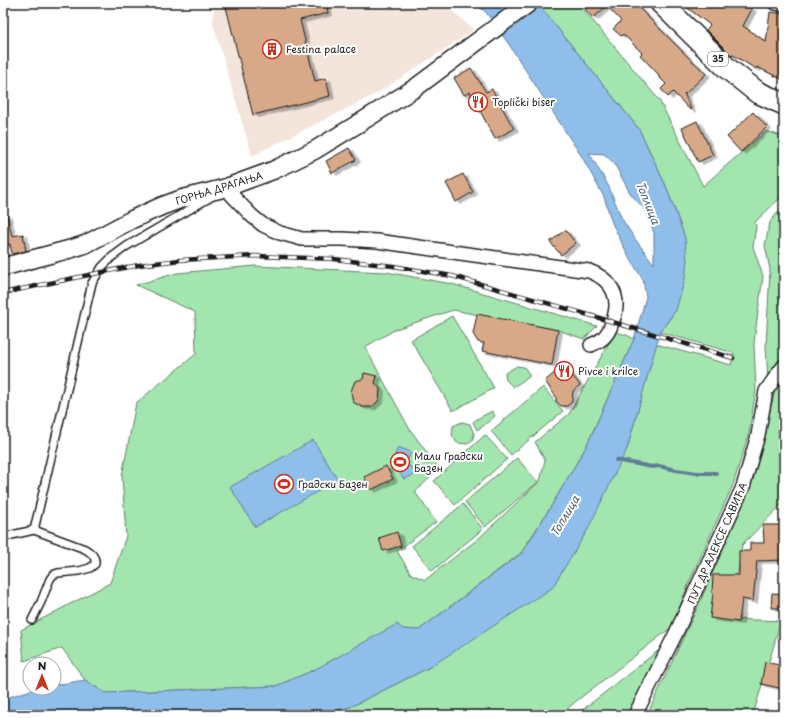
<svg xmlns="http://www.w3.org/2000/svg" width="787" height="718" font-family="'Playpen Sans',sans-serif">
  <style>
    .built { fill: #f3e5db }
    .green { fill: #a3e5af; stroke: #608066 }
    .water { fill: #8fbeea; stroke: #617d98; fill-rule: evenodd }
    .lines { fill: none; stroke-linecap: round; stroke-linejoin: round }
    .stream { stroke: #617d98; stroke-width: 4 }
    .building { fill: #d7a988; stroke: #1c1c1c; filter: url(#shadow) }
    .service-casing { stroke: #1c1c1c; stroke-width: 10 }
    .minor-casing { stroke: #1c1c1c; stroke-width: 16 }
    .tertiary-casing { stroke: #1c1c1c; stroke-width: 20 }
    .primary-casing { stroke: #1c1c1c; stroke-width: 24 }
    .service { stroke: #fff; stroke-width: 7 }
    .minor { stroke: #fff; stroke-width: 13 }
    .tertiary { stroke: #fff; stroke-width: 17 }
    .primary { stroke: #fff; stroke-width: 21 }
    .rail-casing { stroke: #1c1c1c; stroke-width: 4.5 }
    .rail { stroke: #fff; stroke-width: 3; stroke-dasharray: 9; stroke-linecap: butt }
    .labels { text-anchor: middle; stroke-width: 4; stroke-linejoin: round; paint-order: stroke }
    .shield { fill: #fff; stroke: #606060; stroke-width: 1 }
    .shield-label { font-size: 9px; font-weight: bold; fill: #1c1c1c }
    .poi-label { font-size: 10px; fill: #1c1c1c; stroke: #fff; text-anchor: start }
    .street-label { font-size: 10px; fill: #1c1c1c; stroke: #fff }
    .water-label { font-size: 11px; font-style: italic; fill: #4a5d6e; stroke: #fff }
  </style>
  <defs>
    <filter id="shadow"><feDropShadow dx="4.5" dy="2.5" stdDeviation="0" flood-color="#0004"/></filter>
  </defs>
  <rect width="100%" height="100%" fill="#fff"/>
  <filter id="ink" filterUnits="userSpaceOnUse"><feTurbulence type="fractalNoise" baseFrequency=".025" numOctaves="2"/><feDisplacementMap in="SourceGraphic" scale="8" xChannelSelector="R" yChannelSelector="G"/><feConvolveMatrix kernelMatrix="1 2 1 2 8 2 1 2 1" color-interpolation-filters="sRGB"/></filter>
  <g filter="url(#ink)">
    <path class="built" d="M214,3H443L474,30L378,93L252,156L213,24Z"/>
    <path class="green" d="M540,3H578L659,100L703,186L766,131L784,137V196L780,198L755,222L756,226L753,247L763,276L755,334L754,345L756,390L749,433L733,485L690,580L672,627L575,702L561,715H327L350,707L430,667L627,449L656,344L731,365L734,353L660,332L676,310L685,238L666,186L639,129L538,4Z
      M784,205V362L768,382L766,346L770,270L765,245L770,222Z
      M255,266L386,272L452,284L597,326L584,339L558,330L453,310L396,329L365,347L409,428L439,469L415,492L436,522L397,551L411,574L425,580L478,539L540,481L545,460L535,442L569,414L615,332L627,335L634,339L586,447L550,508L521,553L419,630L403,629L314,670L276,686L105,693L85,680L62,648L24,661L21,630L110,583L126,536L122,476L136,403L196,354L195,312L136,285L177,273Z
      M452,316L494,388L453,411L411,340Z
      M517,366L524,367L529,374V377L513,387L506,380L505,373Z
      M784,374V503L781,505L742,545L731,619L781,621L753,715H647L699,604L750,486L775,391Z
      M543,387L563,411L511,455L491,431Z
      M492,411L495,416L483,426L477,430L473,422L477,419Z
      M462,422L470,424L474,434L473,440L467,444L457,443L452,435L453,426Z
      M485,435L507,459L455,505L434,481Z
      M517,458L538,482L485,527L465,502Z
      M463,504L483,529L432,571L412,546Z
      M668,643L631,715H576Z"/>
    <path class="water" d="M472,3H536L538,4L639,129L666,186L685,238L687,261L685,279L676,310L660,332L627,449L587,531L552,588L430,667L350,707L317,715H3V699L34,689L54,688V685L85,680L105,693L276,686L314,670L397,624L403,629L419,630L522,553L550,508L586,447L634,339L646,297L643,280L628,255L612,223L604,197L582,157L508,43L485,11ZM589,153L604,154L614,163L630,193L647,212L654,233V264L635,239L622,219L608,185Z
      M313,440L338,480L255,527L230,487Z
      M398,447L411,452L406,463L415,471L414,475L404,479L392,462Z"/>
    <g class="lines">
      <path class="stream" d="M616,460L652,467L659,466L676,470L697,473H716"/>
    </g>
    <path class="building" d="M225,3H326L328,13L300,20L315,81L326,78L330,96L253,115Z
      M593,3H634L693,62H694L706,74L685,94L684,93L691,109L690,110L673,92L668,97L661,89L666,84L658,76L659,75L640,55L642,53L623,34L621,36L613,29L621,21L607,6L593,18L585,9Z
      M681,3H740L752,9L743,26L766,42L770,12L784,14V80L757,67L756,69L733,55L732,56L706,30L710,25Z
      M471,68L486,92L492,89L514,129L495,139L470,92L464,95L454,78Z
      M753,112L767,127L741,152L727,137Z
      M697,121L713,155L698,162L682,128Z
      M349,148L356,160L332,173L326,161Z
      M463,174L473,192L456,202L446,183Z
      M3,215H7L12,236L23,234L26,251L12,254L10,244L3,245Z
      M565,230L576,243L561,255L550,242Z
      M477,314L558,330L552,365L482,351L484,343L478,342L473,334Z
      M564,365L580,385L573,391L572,402L567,406H561L556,401V397L545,381Z
      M364,373L377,376L375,383L380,389L379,400L372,407H362L353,402L351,391L355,381L363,379Z
      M386,466L393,479L371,490L364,477Z
      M763,525H784V560L757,561L753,601L742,599L739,622L710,618L713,593H712L713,575H739V551H750V543H764Z
      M397,532L401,546L383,551L379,538Z
      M772,593L784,594V608H771Z
      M765,662L784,666V689L761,684Z"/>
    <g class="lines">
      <defs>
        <path id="service" d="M3,537L34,530
          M32,620L41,602L50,579L53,575L58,573L79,571L90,568L95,564C96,556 91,553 85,549L34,530L92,283L102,267L112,257L127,246L211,197"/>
        <path id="minor" d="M775,3L784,5
          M225,188L252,216L263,225L280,233L302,239H342L377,241L460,253L589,271C613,280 622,299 612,323C610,329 607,335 602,339C599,342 595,343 591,345
          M635,715L676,633L743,487L758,435L766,391L777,375L784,366"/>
        <path id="tertiary" d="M3,267L74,248L86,244L133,219L162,206L181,199L225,188L274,170L315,150L361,122L415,88L529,3"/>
        <path id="primary" d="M661,3L727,68L757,92L784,104"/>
      </defs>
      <use href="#service" class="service-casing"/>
      <use href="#minor" class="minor-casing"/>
      <use href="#tertiary" class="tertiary-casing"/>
      <use href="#primary" class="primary-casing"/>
      <use href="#service" class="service"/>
      <use href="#minor" class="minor"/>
      <use href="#tertiary" class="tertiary"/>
      <use href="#primary" class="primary"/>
      <defs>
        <path id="rail" d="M3,293L98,273L139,265L180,260L256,256L334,259L393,266L452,276L596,317L733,358"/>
      </defs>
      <use href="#rail" class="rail-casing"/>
      <use href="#rail" class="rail"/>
    </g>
  </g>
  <defs>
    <symbol id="building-ring" viewBox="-11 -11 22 22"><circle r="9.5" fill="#fff" stroke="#c8321e" stroke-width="1.5"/><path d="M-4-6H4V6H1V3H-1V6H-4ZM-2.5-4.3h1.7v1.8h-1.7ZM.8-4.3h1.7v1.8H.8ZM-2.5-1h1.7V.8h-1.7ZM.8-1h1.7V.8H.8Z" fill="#c8321e"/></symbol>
    <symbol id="restaurant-ring" viewBox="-11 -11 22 22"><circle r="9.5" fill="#fff" stroke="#c8321e" stroke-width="1.5"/><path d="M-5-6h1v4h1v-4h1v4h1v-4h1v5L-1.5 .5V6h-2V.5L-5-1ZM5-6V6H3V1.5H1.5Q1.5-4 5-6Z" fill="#c8321e"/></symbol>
    <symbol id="stadium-ring" viewBox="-11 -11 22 22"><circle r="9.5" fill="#fff" stroke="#c8321e" stroke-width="1.5"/><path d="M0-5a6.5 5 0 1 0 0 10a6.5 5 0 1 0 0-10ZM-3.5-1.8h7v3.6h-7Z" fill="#c8321e"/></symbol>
  </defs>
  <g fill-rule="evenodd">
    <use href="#building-ring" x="261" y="38" width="22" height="22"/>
    <use href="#restaurant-ring" x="467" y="91" width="22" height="22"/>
    <use href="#restaurant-ring" x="553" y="360" width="22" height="22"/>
    <use href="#stadium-ring" x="389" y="451" width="22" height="22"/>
    <use href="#stadium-ring" x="273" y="473" width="22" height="22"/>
  </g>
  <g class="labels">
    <rect class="shield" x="708" y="52" width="20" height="14" rx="3"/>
    <g class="shield-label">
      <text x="718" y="62">35</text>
    </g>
    <g class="poi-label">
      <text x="286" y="53">Festina palace</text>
      <text x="492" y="106">Toplički biser</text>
      <text x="578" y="375">Pivce i krilce</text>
      <text x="414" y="460">Мали Градски<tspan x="414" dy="12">Базен</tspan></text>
      <text x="298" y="488">Градски Базен</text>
    </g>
    <g class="street-label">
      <text transform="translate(219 188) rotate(-17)" y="4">ГОРЊА ДРАГАЊА</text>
      <text transform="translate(717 543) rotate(-66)" y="4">ПУТ ДР АЛЕКСЕ САВИЋА</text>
    </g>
    <g class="water-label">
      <text transform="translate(648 203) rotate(68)" y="4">Топлица</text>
      <text transform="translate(565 516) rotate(-59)" y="4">Топлица</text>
    </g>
  </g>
  <rect width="787" height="718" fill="none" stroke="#fff" stroke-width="16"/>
  <rect x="8" y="8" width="771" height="702" fill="none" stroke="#1c1c1c" stroke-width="1.5" filter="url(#ink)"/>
  <g transform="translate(42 676)"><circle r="19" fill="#ffffff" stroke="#a4a4a4"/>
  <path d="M0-3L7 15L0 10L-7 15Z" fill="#c8321e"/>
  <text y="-6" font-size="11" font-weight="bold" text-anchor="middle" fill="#1c1c1c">N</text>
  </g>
</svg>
